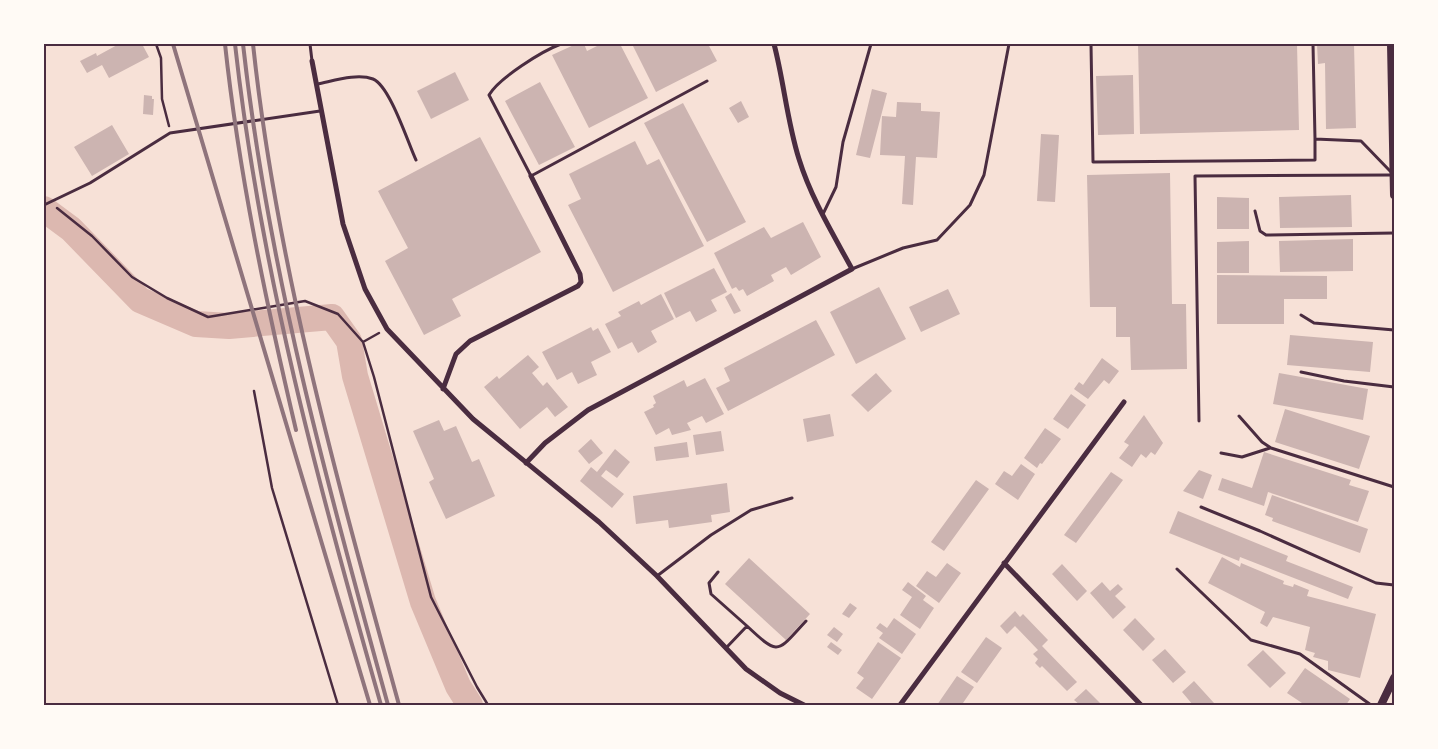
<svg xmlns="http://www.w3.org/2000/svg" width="1438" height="749" font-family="'Nunito Sans',sans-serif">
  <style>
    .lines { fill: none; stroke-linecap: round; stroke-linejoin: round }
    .river { stroke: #dcb8b0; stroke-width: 26 }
    .building { fill: #ccb4b1 }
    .path { stroke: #4a2c40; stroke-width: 2.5 }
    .service { stroke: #4a2c40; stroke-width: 3 }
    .minor { stroke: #4a2c40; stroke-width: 5 }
    .tertiary { stroke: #4a2c40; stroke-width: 8 }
    .rail { stroke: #8f747c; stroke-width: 4 }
    .neatline { fill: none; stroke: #4a2c40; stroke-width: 2 }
  </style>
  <rect width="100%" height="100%" fill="#f7e1d7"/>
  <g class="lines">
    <path class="river" d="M44,209L71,229L140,300L196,324L229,326L332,317L349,341L355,376L423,602L458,686L470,705"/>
  </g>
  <path class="building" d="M119,44H142L149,57L109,78L102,65L87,73L80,61L96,53L97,56Z
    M576,44H584L587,51L601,44H620L648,98L589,128L552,55Z
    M632,44H708L717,61L656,92Z
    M1138,44H1297L1299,130L1140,134Z
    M1317,44H1354L1356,128L1326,129L1325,63L1318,64Z
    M455,72L469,100L431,119L417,91Z
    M1133,75L1134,134L1098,135L1096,76Z
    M540,82L575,147L539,165L505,101Z
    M872,89L887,93L870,158L856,155Z
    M144,95L152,96V99H154L153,115L143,114Z
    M741,101L749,117L738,123L729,108Z
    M897,102L921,103V111L940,112L937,158L916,157L913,205L902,204L905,156L880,155L882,116L896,117Z
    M683,103L746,222L707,242L644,123Z
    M112,125L129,154L92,176L74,147Z
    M1041,134L1059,135L1055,202L1037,201Z
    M480,137L541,252L452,299L461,316L424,335L385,261L408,248L378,191Z
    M635,141L647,165L659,159L704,246L613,292L568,205L581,199L569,174Z
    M1170,173L1172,304H1186L1187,369L1131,370L1130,337H1116V307H1090L1087,175Z
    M1351,195L1352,227L1280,228L1279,197Z
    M1217,197L1249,198V229H1217Z
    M803,222L821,257L791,275L786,267L771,275L774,281L747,296L743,289L739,291L736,287L732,289L714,253L764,227L771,238Z
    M1353,239V271L1280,272L1279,241Z
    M1249,241V273H1217V242Z
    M714,268L727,292L711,300L717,311L696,322L690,311L676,318L664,293Z
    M1217,275L1327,276V299H1284V324H1217Z
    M879,287L906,339L856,364L830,312Z
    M948,289L960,314L921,332L909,307Z
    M731,293L741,311L734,314L725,297Z
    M661,294L674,319L651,331L657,342L638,353L632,342L618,349L605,324L621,316L618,312L639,301L641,305Z
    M816,320L835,355L728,411L716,388L730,381L724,368Z
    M591,327L593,331L598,328L611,352L591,362L597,375L578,384L572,372L557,380L542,352Z
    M1290,335L1373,342L1370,372L1287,365Z
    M528,355L539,367L532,373L543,386L547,382L568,407L555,417L547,407L520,429L484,387L497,376L499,379Z
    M1102,358L1119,371L1109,384L1104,380L1088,399L1074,389L1079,382L1083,385Z
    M876,373L892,391L868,412L851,395Z
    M1279,373L1368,389L1363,420L1273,404Z
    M705,378L724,414L706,423L702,416L687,423L691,430L672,435L669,428L656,435L644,412L654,407L653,405L656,403L653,396L684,380L687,387Z
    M1071,394L1086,405L1068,429L1053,419Z
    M1285,409L1370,436L1359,469L1275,442Z
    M830,414L834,436L807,442L803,419Z
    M1144,415L1163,443L1155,455L1151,452L1146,458L1141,454L1132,467L1119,458L1129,445L1124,442Z
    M439,420L444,431L456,426L472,462L479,459L495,496L446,519L429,482L434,479L413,431Z
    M1045,428L1061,439L1042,464L1040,463L1037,468L1024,458Z
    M721,431L724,451L696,455L693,435Z
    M591,439L603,453L589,464L578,451Z
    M687,442L689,457L656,461L654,447Z
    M615,449L630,462L617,478L606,470L601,476L624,494L612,508L580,481L591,467L597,472Z
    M1264,452L1351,480L1349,485L1369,491L1358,522L1268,492L1264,506L1218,490L1222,478L1252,488Z
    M1021,464L1035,474L1018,500L995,484L1004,471L1012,476Z
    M1199,470L1212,475L1203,499L1183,491Z
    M1111,472L1123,480L1076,543L1064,535Z
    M976,480L989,489L944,551L931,542Z
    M727,483L730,512L711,515L712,522L669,528L668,520L636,524L633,496Z
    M1272,495L1368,529L1360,553L1272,521L1273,518L1265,515Z
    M1178,511L1288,556L1286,561L1353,587L1348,599L1240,557L1239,561L1169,533Z
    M1222,557L1240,567L1241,563L1284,581L1283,584L1293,587L1294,584L1309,590L1307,596L1376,614L1360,678L1328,670V661L1313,657L1315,653L1305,650L1310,627L1273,617L1267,627L1260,623L1265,612L1208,583Z
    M749,558L810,614L786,640L725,584Z
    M947,563L961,573L939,603L916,586L927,571L936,577Z
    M1062,564L1087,591L1077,601L1052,574Z
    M908,582L926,596L923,600L934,608L920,629L900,615L912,597L902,590Z
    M1102,582L1110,591L1118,584L1123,589L1115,596L1126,607L1113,619L1090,593Z
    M850,603L857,608L849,618L842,614Z
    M1015,611L1020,617L1023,614L1048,640L1042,646L1077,682L1067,691L1042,666L1040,668L1035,663L1038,659L1033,654L1038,650L1015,626L1007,634L1000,626Z
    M894,618L916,634L902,654L879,638L883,633L876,628L880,623L887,628Z
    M1135,618L1155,639L1143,651L1123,630Z
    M834,627L843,634L837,642L827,635Z
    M986,637L1002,648L977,683L961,672Z
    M831,642L842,650L838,655L827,647Z
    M878,642L901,658L872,699L856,688L864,678L857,673Z
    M1165,649L1186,672L1173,683L1152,660Z
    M1263,650L1286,673L1270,688L1247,665Z
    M1305,668L1350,699L1346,705H1305L1287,693Z
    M957,676L974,687L963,703L967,705H937Z
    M1194,681L1214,703L1212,705H1193L1182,692Z
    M1086,689L1102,705H1080L1074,700Z"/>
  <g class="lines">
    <path class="path" d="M156,44L161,58L162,99L169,126
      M57,208L92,236L132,277L167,298L208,317L305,301L338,314L363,342L374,377L431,597L477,687L488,705
      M363,342L379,333
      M254,391L272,488L338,705"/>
    <path class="service" d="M310,44L312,61
      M561,44C542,51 499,78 489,95L531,176L707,81
      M1091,44L1093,162L1315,160V139
      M1313,44L1315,139L1361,141L1391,172
      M317,84C333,81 357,73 373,79C390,86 408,143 416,160
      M44,205L90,183L170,133L320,111
      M1255,211L1260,231L1266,235L1394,233
      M823,214L836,187L843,142L871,44
      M852,269L903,248L937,240L970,205L984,175L1009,44
      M1301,315L1314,323L1394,330
      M1301,372L1344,381L1394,387
      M1239,416L1262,442L1271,448L1394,487
      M1199,421L1195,176L1392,175
      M1221,453L1242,457L1270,448
      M1201,507L1260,531L1376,583L1394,585
      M1177,569L1251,640L1300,654L1371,705
      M718,572L709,583L711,594L747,626L726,648
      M657,576L711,535L751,510L792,498
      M747,626C780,657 777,652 806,621"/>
    <path class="minor" d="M312,61L343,224L365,289L387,329L473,419L599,522L657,576L746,669L780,693L804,705
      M443,389L456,354L470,341L578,286L581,282L580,274L531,176
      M526,463L545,443L588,410L852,269C833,234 811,198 799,159C787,121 784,82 774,44
      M1004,563L1141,705
      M900,705L1124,402"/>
    <path class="tertiary" d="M1391,44L1394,195
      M1381,705L1394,678"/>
    <path class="rail" d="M173,44L370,705
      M225,44C239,174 266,302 296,430
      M235,44C260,269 319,488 381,705
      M243,44C268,269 328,488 388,705
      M253,44C277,269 339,487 399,705"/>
  </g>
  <rect width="1438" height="749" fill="none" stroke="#fffaf5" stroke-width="90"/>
  <rect x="45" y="45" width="1348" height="659" class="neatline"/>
</svg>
